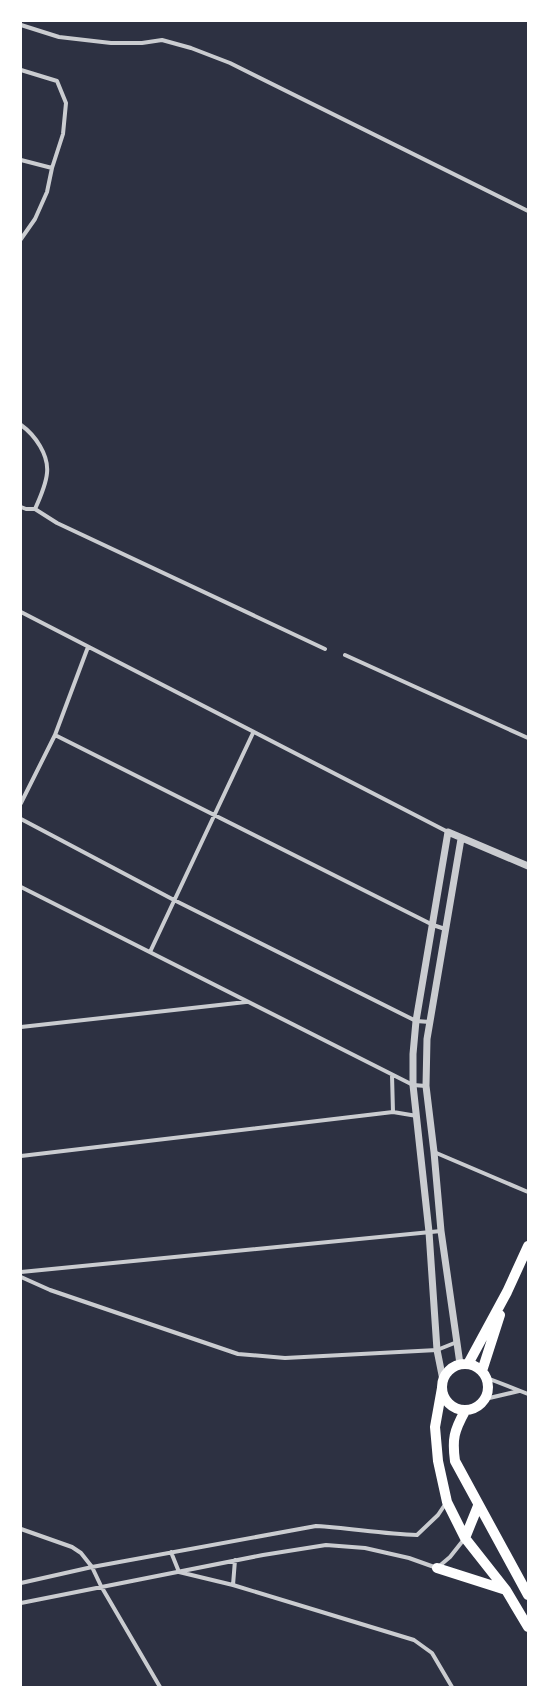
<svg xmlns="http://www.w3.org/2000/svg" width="549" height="1708" font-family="Literata,serif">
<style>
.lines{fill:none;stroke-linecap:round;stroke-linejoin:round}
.minor{stroke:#caccd0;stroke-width:4}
.tertiary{stroke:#caccd0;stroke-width:7}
.primary{stroke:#fff;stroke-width:10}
</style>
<rect width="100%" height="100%" fill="#2d3142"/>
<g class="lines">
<!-- minor -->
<path class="minor" d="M21,25L59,37L111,43H142L162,40L191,48L230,63L528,211
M21,70L57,81L66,103L63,134L52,168L47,192L35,219L21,239
M21,160L52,168
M21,425C35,435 49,455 47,473C46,485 40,498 35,509H26L21,507
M35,509L57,523L325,649
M21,612L448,832
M345,655L528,738
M55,735L433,925L445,929
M21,803L55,735L88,647
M21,819L174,900L416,1021L430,1022
M21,887L413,1085L426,1086
M150,952L253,733
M21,1027L246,1002
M392,1075L393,1112
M434,1152L528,1192
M21,1156L393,1112L417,1116
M21,1272L441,1231
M21,1277L50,1290L238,1354L285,1358L437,1350L457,1342
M487,1378L528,1394
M485,1399L519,1391
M21,1529L72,1547L81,1553L92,1567L101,1586L160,1687
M171,1552L179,1572L233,1585L414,1640L432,1653L452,1687
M21,1583L92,1567L316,1526C350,1528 383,1534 417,1535L438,1515L446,1503
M233,1585L235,1560
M21,1603L263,1555L326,1545L365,1548L409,1558L437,1568L450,1557L465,1538"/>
<!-- tertiary -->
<path class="tertiary" d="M460,1364L441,1231L434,1152L426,1086L427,1039L461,839
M443,1380L437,1350L429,1232L413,1085V1054L416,1021L448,832L528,866"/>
<!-- primary -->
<path class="primary" d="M442 1387a23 23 0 1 1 46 0a23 23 0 1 1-46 0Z
M468,1364L507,1292L528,1246
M482,1371L500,1315
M442,1388L435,1427L438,1461L447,1502L465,1538L506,1590L528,1627
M465,1411C454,1431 452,1439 455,1461L528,1595
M465,1538L478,1506
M437,1568L506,1590"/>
</g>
<!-- border -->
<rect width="549" height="1708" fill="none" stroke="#ffffff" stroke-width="44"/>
</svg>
